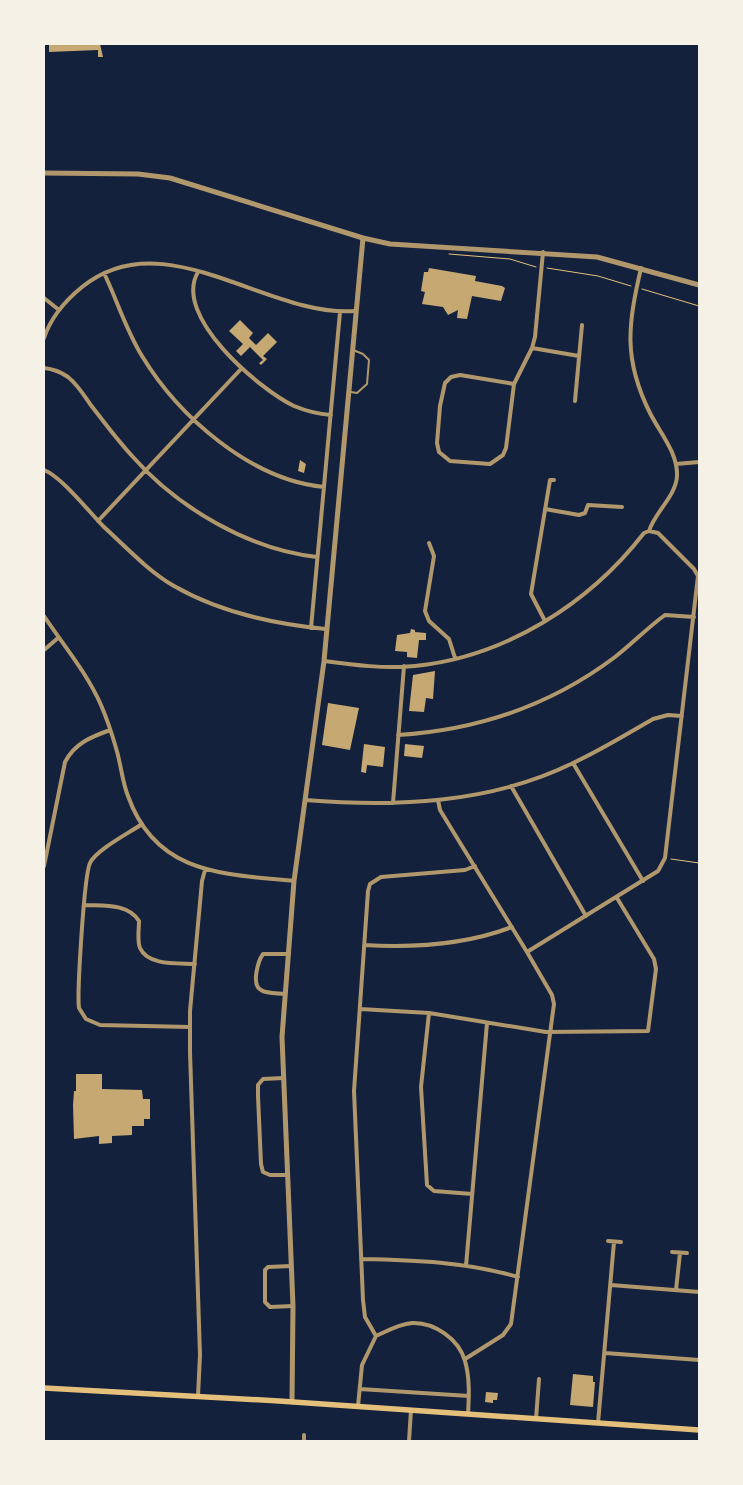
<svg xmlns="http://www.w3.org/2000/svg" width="743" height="1485" font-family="Poppins,sans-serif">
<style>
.building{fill:#c6a872}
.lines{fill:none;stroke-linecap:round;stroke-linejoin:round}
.path{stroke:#e5c07b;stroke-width:1}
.service{stroke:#b1986c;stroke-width:2}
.minor{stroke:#b1986c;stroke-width:4}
.tertiary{stroke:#b1986c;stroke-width:5}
.secondary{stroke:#e5c07b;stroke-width:5.5}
</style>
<rect width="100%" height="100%" fill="#14213d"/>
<!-- building -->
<path class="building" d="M49,44H100L103,57H98V50L49,52Z
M429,268L476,276L475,281L502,286L505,288L501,301L472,296L467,319L457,318L458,310L448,315L443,307L422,304L425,292L421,291L424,272H428Z
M240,320L253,333L249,338L256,345L268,333L277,342L263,356L267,359L261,365L259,363L263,360L250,347L241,356L236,351L243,344L229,331Z
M300,460L306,464L304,473L298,471Z
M411,629L415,630V632L426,633V640H419L417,658L407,657V652L395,651L397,635L410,633Z
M435,671L433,699L426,698L424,712L409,711L413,675Z
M328,703L359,708L350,750L322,745Z
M364,744L385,747L383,767L367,765L366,773L361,772Z
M405,744L424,746L422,758L404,756Z
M76,1074H102V1089L142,1090L143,1099H150V1119H144V1126H132V1135L112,1136V1143L99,1144V1136L74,1139L73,1105L74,1091H76Z
M573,1374L593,1376V1382H595L593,1407L570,1405Z
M486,1392L498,1393L497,1400H493V1403L485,1402Z"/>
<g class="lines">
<!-- path -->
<path class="path" d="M449,254L510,259L536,267
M547,268L598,276L631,286
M642,289L699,306
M671,859L699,863"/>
<!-- service -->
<path class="service" d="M351,392L357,393L367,384L369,360L363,354L353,350"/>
<!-- minor -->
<path class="minor" d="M198,272C172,316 259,389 294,406C306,411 318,414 331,415
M104,273C117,300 126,330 142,356C179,417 251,480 324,487
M44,298L59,310
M44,338C51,317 66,300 82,287C165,220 267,318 355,311
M532,348L579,356
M44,368C53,369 61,372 68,377C77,384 84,395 90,404C104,422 117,440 133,457C178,508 250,550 317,557
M460,375L514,384L506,448L503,455L490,464L450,461L439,452L437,443L440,406L445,383L451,377Z
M514,384L532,348L535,337L543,252
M575,401L582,325
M676,464L699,462
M44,470C62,477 89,512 104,527C126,547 148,571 174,586C221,613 273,624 326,629
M545,509L579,515L585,513L588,505L622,507
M98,521L241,369
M429,543L434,556L425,611L429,621L449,639L455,658
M44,616C64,646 87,673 101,705C107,719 112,734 116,748C121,764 122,781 128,796C156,875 224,874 294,881
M545,621L531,594L550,480H554
M311,628L340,312
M44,650L58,638
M324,661C354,665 385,669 415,666C505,657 589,604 644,533L649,531C655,512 676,496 677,476C678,453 660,433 650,413C623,359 628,325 641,268
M398,735C478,730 550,706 615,657C632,644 647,628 665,615L694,617
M573,763L643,881
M511,786L586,916
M305,800C395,807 490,804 573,763C601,750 627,734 653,719L668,715L682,716
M438,800L440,810L454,833L527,952L552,995L554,1004L511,1324L503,1335L465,1359
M393,803L404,666
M142,824C129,833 96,850 90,863C84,876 77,993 79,1008L86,1019L100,1025L190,1027
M44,866L65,762C75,743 91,737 110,730
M85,905C103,906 128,903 139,921C139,929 137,941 140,948C148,966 178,963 195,964
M364,945C414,948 465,945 512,927
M527,952L658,871L665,858L698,576L694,569L658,533L649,531
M285,994C278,993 267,994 261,990C251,985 258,961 263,954H289
M360,1009L429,1013L546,1032L648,1031L656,969L654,959L617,898
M429,1013L421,1087L427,1185L434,1191L472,1194
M283,1078L263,1079L258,1085V1096L261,1164L263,1172L270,1175H288
M608,1241L621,1242
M672,1252L687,1253
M361,1259C415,1260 466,1262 518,1277
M291,1266L268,1267L265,1270V1302L270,1307L293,1306
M466,1266L487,1023
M611,1285L699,1292
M676,1290L680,1253
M376,1336L365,1317L363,1300L354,1091L368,891L370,884L381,877L465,870L475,866
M605,1353L699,1360
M360,1389L469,1396
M198,1396L200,1355L190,1052V1011L202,881L205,870
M358,1406L362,1365L376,1336C387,1331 399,1324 412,1323C434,1322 459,1339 465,1361C470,1378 469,1397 468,1414
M536,1419L539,1379
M598,1423L614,1242
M304,1441V1435
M409,1441L411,1410"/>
<!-- tertiary -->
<path class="tertiary" d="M44,173L138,174L170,178L363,238L390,244L597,257L699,285
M292,1402L293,1306L282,1037L294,881L324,661L363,238"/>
<!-- secondary -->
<path class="secondary" d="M44,1388L279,1401L699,1430"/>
</g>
<!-- border -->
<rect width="743" height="1485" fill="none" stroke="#f6f1e7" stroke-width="90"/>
</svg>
